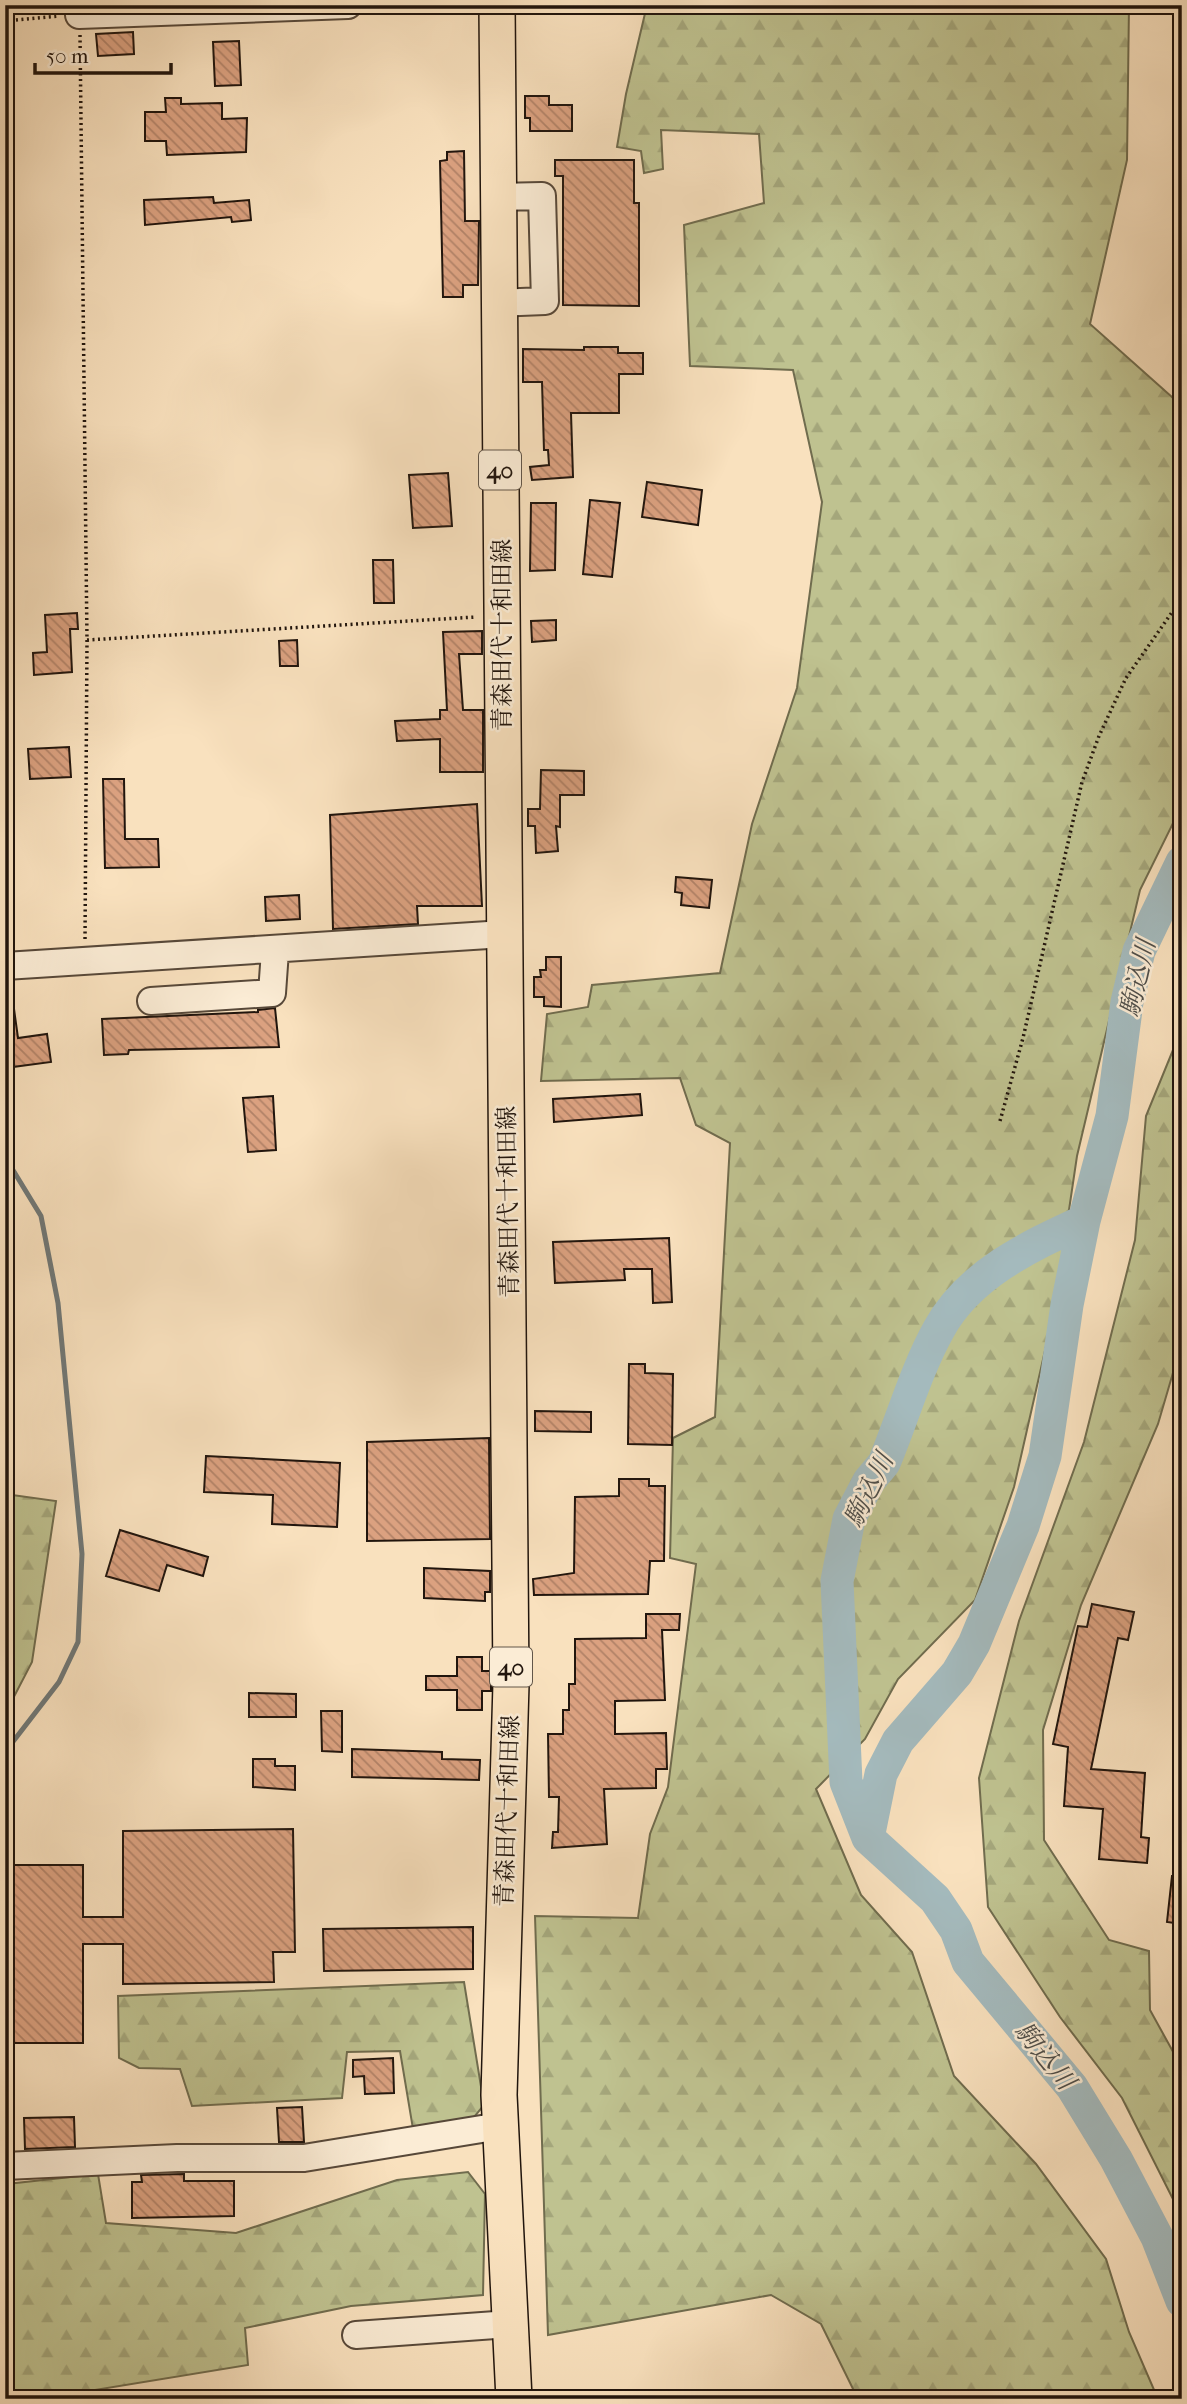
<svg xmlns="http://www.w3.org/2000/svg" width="1187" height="2404" font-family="'IM FELL French Canon','Noto Serif JP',serif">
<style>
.forest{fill:url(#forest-firs);stroke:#706c4e;stroke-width:2}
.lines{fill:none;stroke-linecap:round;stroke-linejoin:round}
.stream{stroke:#707877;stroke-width:5}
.river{stroke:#a4babd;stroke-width:33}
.building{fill:url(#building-back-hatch);stroke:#21150d;stroke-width:2}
.minor-casing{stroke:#574839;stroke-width:30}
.major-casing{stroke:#21150d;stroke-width:38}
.path{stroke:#21150d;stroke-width:3.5;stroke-dasharray:2 3.5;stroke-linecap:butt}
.minor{stroke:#fbecd5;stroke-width:26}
.major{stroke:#f9e1be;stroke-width:35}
.labels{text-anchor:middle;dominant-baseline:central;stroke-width:5;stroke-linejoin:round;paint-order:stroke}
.shield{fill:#fbecd5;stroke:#625649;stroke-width:2}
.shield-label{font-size:23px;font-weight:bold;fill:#21150d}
.street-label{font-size:24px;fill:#21150d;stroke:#fbecd5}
.water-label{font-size:26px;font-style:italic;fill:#4f4f4b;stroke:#fbecd5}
</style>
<defs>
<pattern id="forest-firs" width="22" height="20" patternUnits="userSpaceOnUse" patternTransform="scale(1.75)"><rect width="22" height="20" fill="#bfc290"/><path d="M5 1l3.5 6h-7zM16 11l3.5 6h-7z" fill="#a4a67b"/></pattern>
<pattern id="building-back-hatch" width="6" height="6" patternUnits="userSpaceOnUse" patternTransform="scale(1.75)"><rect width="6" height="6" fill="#dba180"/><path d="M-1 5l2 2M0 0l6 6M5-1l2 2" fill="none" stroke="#b18267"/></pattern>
</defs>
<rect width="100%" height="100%" fill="#f9e1be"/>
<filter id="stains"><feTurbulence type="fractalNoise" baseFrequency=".00286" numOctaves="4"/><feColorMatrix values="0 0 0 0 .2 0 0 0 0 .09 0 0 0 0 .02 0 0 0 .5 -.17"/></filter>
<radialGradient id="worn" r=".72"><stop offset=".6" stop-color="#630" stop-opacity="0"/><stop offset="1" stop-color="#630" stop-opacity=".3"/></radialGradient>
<!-- forest -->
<path class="forest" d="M647,5H1129L1127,160L1090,324L1182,406V805L1140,890L1077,1156L1054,1311L1014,1487L975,1600L898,1679L865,1739L816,1789L861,1895L912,1952L954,2076L1036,2164L1106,2259L1129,2332L1158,2399H858L821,2324L771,2295L548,2335L535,1916L638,1918L650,1834L668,1787L696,1564L670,1558L673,1438L715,1417L730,1143L696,1125L680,1078L541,1081L547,1014L588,1007L592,985L720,973L752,824L797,688L822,502L793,370L690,366L684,225L764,203L759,134L661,130L663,169L644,173L641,151L617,147L626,94Z
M1182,1028V1342L1158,1424L1081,1605L1043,1730L1044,1840L1109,1940L1149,1951L1150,2010L1182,2068V2217L1122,2098L1060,2017L988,1907L979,1778L1019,1621L1084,1442L1135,1240L1146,1116Z
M5,1494L56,1501L32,1662L5,1714Z
M464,1982L484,2105L470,2122L413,2129L400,2051L347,2052L342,2098L192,2106L180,2069L139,2068L119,2058L118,1996Z
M468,2172L485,2194L483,2295L351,2306L245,2328L248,2365L40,2399H5L7,2184L98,2174L106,2223L236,2233L397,2180Z"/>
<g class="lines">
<!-- stream -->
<path class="stream" d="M5,1157L41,1216L58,1303L82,1554L78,1642L59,1682L5,1752"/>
<!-- river -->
<path class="river" d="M1084,1221C1030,1246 969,1274 939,1329C916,1370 902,1420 884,1463L869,1481L849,1519L837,1581L846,1782L868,1838L935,1899L956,1930L968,1962L1072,2087L1116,2159L1157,2237L1182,2301
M868,1838L881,1774L898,1741L957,1673L974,1644L1023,1526L1045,1456L1067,1305L1084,1221L1112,1116L1127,1002L1139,951L1182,862"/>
</g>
<!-- building -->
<path class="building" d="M133,32L134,54L98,56L96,34Z
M239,41L241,85L215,86L213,42Z
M525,96H549V105H572V131H530V118H525Z
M165,98H181V104L222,103V119L247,118L246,152L167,155L166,141H145V112H166Z
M464,151L465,221H479L478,285H463V297H443L440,161L447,160V152Z
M555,160H634V203H639V306L563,305V176H555Z
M213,197L214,203L249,200L251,220L232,222L231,217L145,225L144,200Z
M584,347H618V353H643V374H619V413H571L573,477L532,480L530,467L549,465L548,450H544L542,382H523V349L584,350Z
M448,473L452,526L413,528L409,475Z
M647,482L702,490L698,525L642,517Z
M590,500L620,503L612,577L583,574Z
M531,503H556L555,570L530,571Z
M373,560H393L394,603H374Z
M77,613L78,629H70L72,672L34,675L33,653L47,652L45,615Z
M556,620V640L532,642L531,621Z
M482,631V654H459L463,710H483V772H440V739L397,741L395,721L440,719V710H447L443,632Z
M297,640L298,666H280L279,641Z
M69,747L71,777L30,779L28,749Z
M541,770L584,771V795H560V827L556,826L558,851L536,853L535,826H528V809H540Z
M103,779H124L125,839H158L159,867L105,868Z
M477,804L482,906H417L418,924L333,929L330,815Z
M676,877L712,880L709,908L681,905L682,893L675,892Z
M299,895L300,919L266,921L265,897Z
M546,957H561V1007L544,1006V997H534V977H541L540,970H546Z
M275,1008L279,1047L129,1050L128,1054L104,1055L102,1019L258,1012V1010Z
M14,1009L18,1038L47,1034L51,1062L5,1068V1010Z
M640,1094L642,1115L554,1122L553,1099Z
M273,1096L276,1150L248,1152L243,1098Z
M669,1238L672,1302L653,1303L652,1269H624L625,1280L555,1283L553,1242Z
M629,1364H645V1373L673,1374L672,1445L628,1444Z
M535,1411L591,1412V1432L535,1431Z
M489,1438L490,1539L367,1541V1442Z
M206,1456L340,1463L337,1527L272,1524L273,1495L204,1492Z
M619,1479H649V1486H665L664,1561H650L648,1594L534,1595L533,1579L574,1573L575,1497L619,1496Z
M120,1530L208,1557L203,1576L167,1565L159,1591L106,1576Z
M424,1568L490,1571V1592H485V1601L424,1598Z
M1092,1604L1134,1612L1128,1640L1118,1638L1091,1769L1145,1773L1141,1837L1149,1838L1147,1863L1099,1859L1103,1809L1064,1806L1068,1747L1053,1744L1078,1626L1087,1627Z
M646,1614H680L679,1630H662L665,1700L615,1701V1734L666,1733L667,1769H656V1788L604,1789L607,1844L552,1848L553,1832H558L559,1797H549L548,1734H563V1710H569V1684H575V1639L646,1638Z
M457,1657H482V1671H491V1691H482V1710H457V1690H426V1676H457Z
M249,1693L296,1694V1717H249Z
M321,1711H342V1752L322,1751Z
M352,1749L442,1752V1759L480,1760L479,1780L352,1777Z
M253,1759H275V1766H295V1790L253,1787Z
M293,1829L295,1952H273L274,1982L123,1984V1944H83V2043H14V1865H83V1917H123V1831Z
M1172,1876H1182V1924L1167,1922Z
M473,1927V1969L324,1971L323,1929Z
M393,2058L394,2093L365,2094L364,2076L353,2077V2060Z
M302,2107L304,2142H279L277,2108Z
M74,2117L75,2147L25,2149L24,2118Z
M184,2174V2181H234V2216L132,2218V2182H142L141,2175Z"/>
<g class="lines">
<!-- minor casing -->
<g class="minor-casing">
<path id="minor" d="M79,15L348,5
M498,197L542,196L545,301L499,303
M5,966L504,934
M151,1001L272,993L275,951
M5,2166L177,2158H304L500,2126
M356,2335L510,2324"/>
</g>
<!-- major casing -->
<g class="major-casing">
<path id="major" d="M497,5L511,1684L499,2095L514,2399"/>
</g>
<!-- path -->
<path class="path" d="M5,21L59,16
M80,35L87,640L85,941
M87,640L476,617
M1000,1121L1023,1038L1082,782L1099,736L1126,678L1182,598"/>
<!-- minor -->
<use href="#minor" class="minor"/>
<!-- major -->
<use href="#major" class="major"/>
</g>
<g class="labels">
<!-- shield labels -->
<g class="shield">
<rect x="479" y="450.5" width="42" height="39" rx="5"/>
<rect x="490" y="1647.5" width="42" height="39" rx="5"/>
</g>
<g class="shield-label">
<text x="500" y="470">40</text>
<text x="511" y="1667">40</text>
</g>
<!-- street labels -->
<g class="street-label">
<text transform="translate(502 635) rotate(-90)">青森田代十和田線</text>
<text transform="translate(508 1202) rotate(-91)">青森田代十和田線</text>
<text transform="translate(507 1811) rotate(-88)">青森田代十和田線</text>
</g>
<!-- water labels -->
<g class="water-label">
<text transform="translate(1138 978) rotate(-77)">駒込川</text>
<text transform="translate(869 1490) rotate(-64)">駒込川</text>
<text transform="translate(1045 2056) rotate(51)">駒込川</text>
</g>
</g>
<!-- margin -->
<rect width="1187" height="2404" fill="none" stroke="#f9e1be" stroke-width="28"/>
<rect x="7" y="7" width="1173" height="2390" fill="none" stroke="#21150d" stroke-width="3.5"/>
<rect x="14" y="14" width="1159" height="2376" fill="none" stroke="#21150d" stroke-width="2"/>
<!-- scale -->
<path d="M35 63v10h136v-10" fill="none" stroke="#21150d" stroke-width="3.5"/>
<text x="46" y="63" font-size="21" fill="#21150d" stroke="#fbecd5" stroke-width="5" paint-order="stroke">50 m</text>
<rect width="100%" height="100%" filter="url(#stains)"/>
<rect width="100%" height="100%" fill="url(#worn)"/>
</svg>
